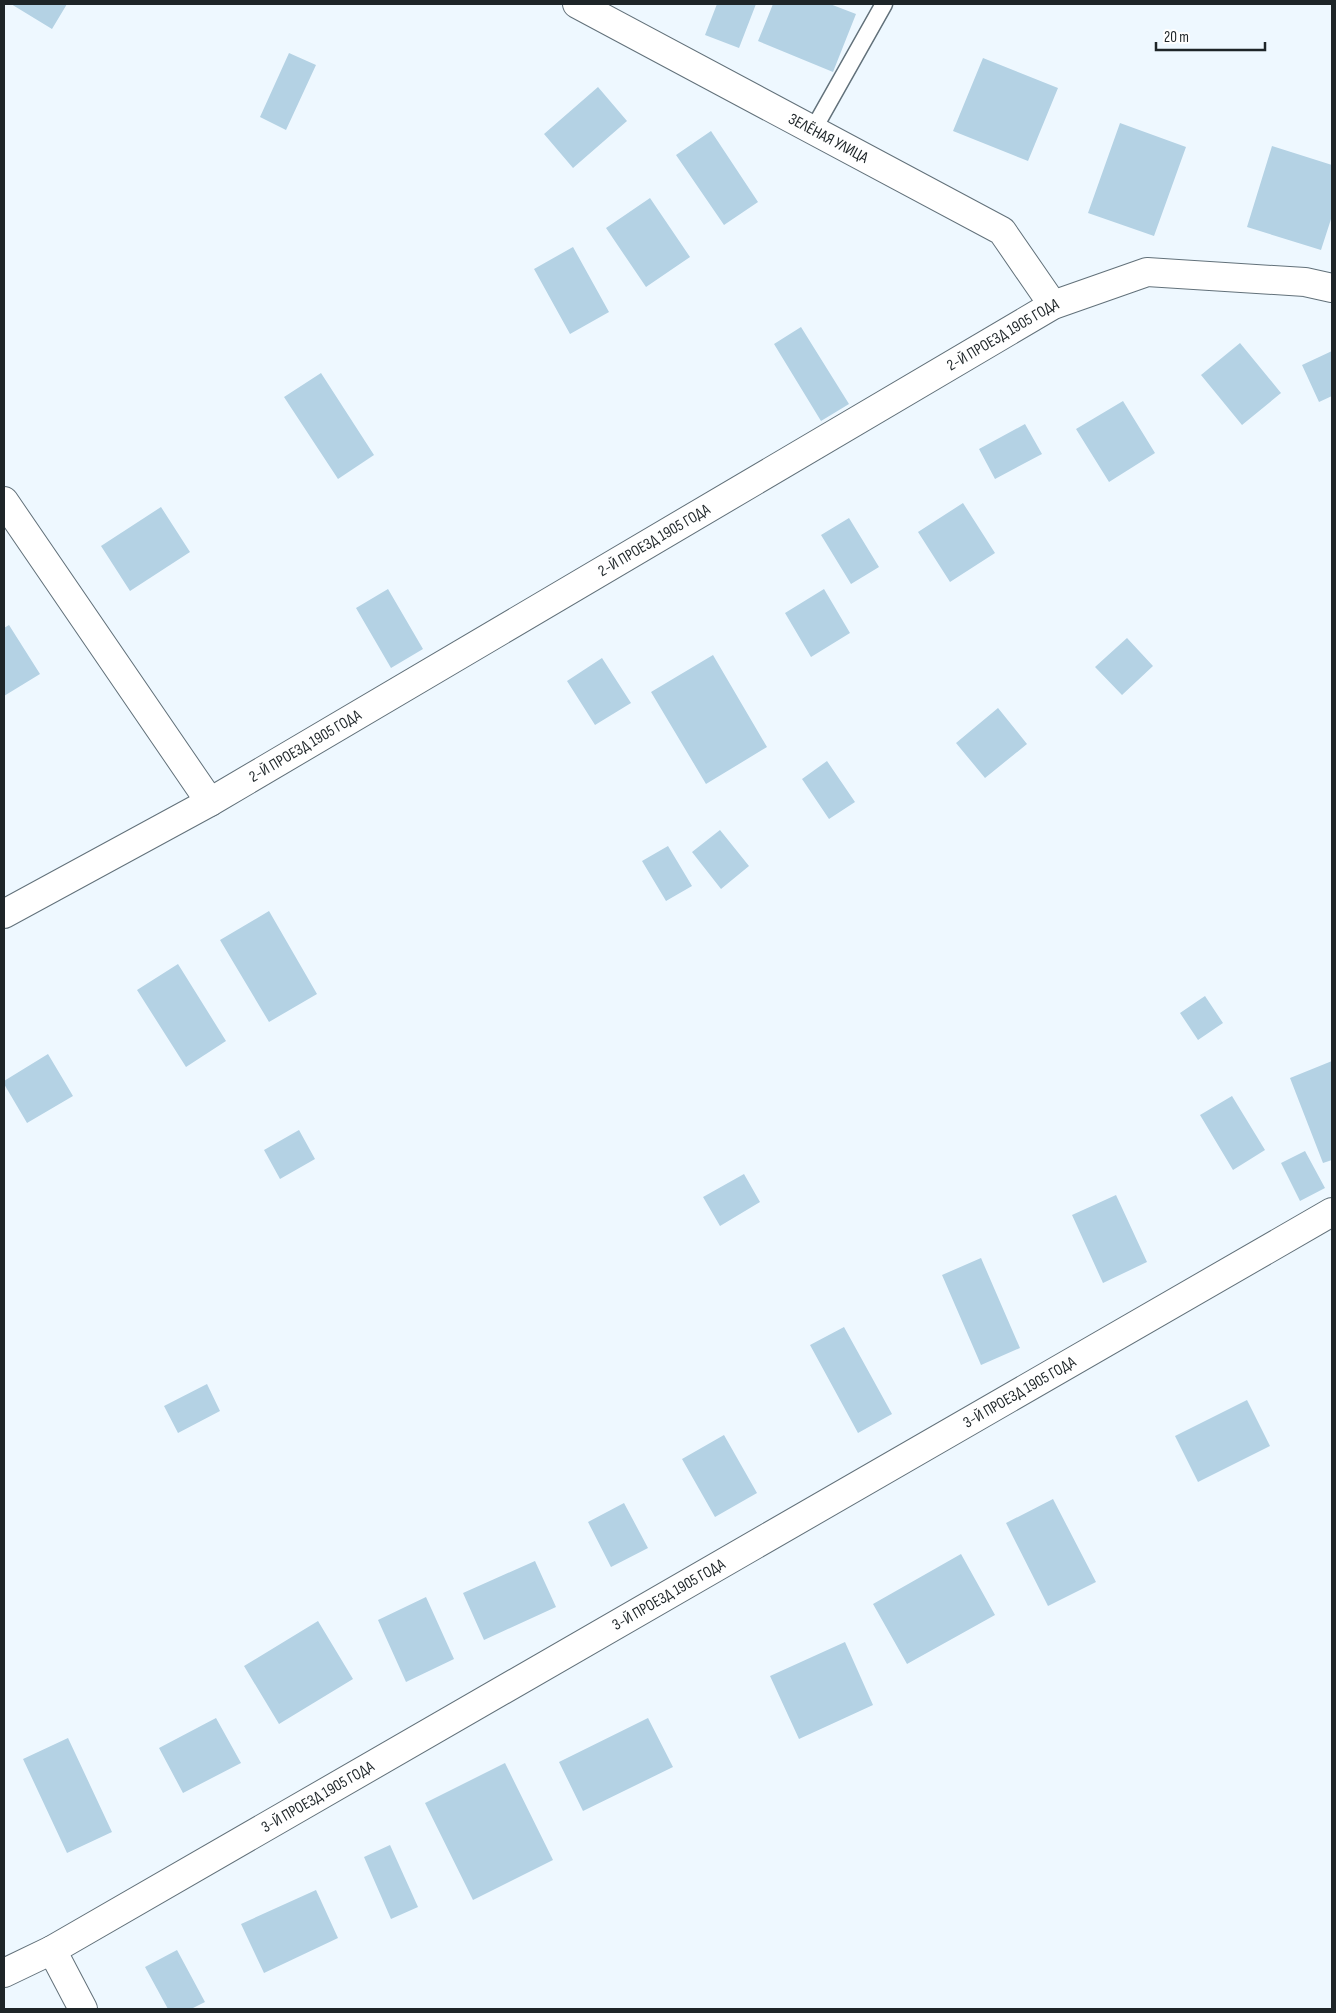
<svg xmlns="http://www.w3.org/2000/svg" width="1336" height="2013" font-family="'Sofia Sans Condensed',sans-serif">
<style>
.building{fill:#b4d2e4}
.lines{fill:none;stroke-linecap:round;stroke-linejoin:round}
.service-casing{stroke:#62717a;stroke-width:19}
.minor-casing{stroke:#62717a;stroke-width:30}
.service{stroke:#fff;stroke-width:16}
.minor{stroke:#fff;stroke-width:28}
.labels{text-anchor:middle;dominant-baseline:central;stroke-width:4;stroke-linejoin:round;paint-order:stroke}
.street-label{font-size:16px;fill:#1e2528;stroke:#fff}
</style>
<rect width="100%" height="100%" fill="#eef8ff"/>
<!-- building -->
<path class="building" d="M11,4H67L52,29Z
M717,4H756L739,48L705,35Z
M773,4H830L856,14L833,72L758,41Z
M289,53L316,65L286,130L260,117Z
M983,58L1058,88L1028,161L953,131Z
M598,87L627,121L573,168L544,134Z
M1120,123L1186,147L1154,236L1088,213Z
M711,131L758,202L724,225L676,155Z
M1272,146L1332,165V216L1321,250L1247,227Z
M650,198L690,257L646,287L606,228Z
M573,247L609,312L570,334L534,269Z
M801,327L849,404L821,421L774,344Z
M1240,343L1281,393L1242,425L1201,375Z
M1332,351V396L1319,402L1302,365Z
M321,373L374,455L338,479L284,397Z
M1123,401L1155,453L1109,482L1076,429Z
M1025,424L1042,454L995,479L979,449Z
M963,503L995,553L950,582L918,532Z
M161,507L190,552L130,591L101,546Z
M849,518L879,567L851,584L821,535Z
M388,589L423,649L391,668L356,608Z
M824,589L850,633L811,657L785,613Z
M9,625L40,674L4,696V628Z
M1127,638L1153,666L1122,695L1095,667Z
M713,655L767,747L706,784L651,692Z
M602,658L631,703L595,725L567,681Z
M998,708L1027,744L985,778L956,743Z
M827,761L855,802L829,819L802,779Z
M720,830L749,866L721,889L692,852Z
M668,846L692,886L666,901L642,861Z
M269,911L317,994L269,1022L220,940Z
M178,964L226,1041L186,1067L137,990Z
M1205,996L1223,1023L1198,1040L1180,1013Z
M48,1054L73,1096L27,1123L4,1084V1081Z
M1332,1061V1160L1323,1163L1290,1078Z
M1232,1096L1265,1150L1233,1170L1200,1115Z
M299,1130L315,1159L280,1179L264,1150Z
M1305,1151L1325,1188L1300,1201L1281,1163Z
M744,1174L760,1202L720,1226L703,1197Z
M1116,1195L1147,1262L1103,1283L1072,1215Z
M981,1258L1020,1348L981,1365L942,1275Z
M844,1327L892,1414L858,1433L810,1345Z
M207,1384L220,1411L178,1433L164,1406Z
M1247,1400L1270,1446L1198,1482L1175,1436Z
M724,1435L757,1493L715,1517L682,1459Z
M1053,1499L1096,1582L1048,1606L1006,1523Z
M624,1503L648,1548L611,1567L588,1522Z
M961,1554L995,1615L907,1664L873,1604Z
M535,1561L556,1607L484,1640L463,1593Z
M426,1597L454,1659L406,1682L378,1620Z
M318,1621L353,1679L279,1724L244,1666Z
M845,1642L873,1705L799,1739L770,1676Z
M216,1718L241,1763L183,1793L159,1748Z
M648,1718L673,1767L583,1811L559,1762Z
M68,1738L112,1832L67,1853L23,1759Z
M505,1763L553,1860L473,1900L425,1803Z
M390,1845L418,1907L391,1919L364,1857Z
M316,1890L338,1938L264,1973L241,1924Z
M177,1950L205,2002L191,2009H168L145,1967Z"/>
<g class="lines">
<!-- service casing -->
<g class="service-casing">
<path id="service" d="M813,130L884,4"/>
</g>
<!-- minor casing -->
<g class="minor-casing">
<g id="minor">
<path id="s1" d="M577,4L1002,231L1053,305"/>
<path d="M4,501L210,802"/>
<path id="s2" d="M4,914L210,802L1053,305L1147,272L1305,282L1332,288"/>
<path d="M52,1950L83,2009"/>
<path id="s3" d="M4,1973L52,1950L1332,1212"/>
</g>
</g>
<!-- service -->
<use href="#service" class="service"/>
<!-- minor -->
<use href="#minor" class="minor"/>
</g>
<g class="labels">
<!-- street labels -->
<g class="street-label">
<text stroke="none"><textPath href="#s1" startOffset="285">ЗЕЛЁНАЯ УЛИЦА</textPath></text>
<text stroke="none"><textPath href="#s2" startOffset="1155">2-Й ПРОЕЗД 1905 ГОДА</textPath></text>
<text stroke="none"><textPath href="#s2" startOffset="750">2-Й ПРОЕЗД 1905 ГОДА</textPath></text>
<text stroke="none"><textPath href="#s2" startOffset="345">2-Й ПРОЕЗД 1905 ГОДА</textPath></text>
<text stroke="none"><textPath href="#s3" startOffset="1170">3-Й ПРОЕЗД 1905 ГОДА</textPath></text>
<text stroke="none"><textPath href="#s3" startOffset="765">3-Й ПРОЕЗД 1905 ГОДА</textPath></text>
<text stroke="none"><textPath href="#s3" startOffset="360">3-Й ПРОЕЗД 1905 ГОДА</textPath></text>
</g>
</g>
<!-- border -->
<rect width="1336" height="2013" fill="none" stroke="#1e2528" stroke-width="10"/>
<!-- scale -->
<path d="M1156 42v8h109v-8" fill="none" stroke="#1e2528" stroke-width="2.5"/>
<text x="1164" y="42" font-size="15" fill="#1e2528" stroke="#ffffff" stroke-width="4" paint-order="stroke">20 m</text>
</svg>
